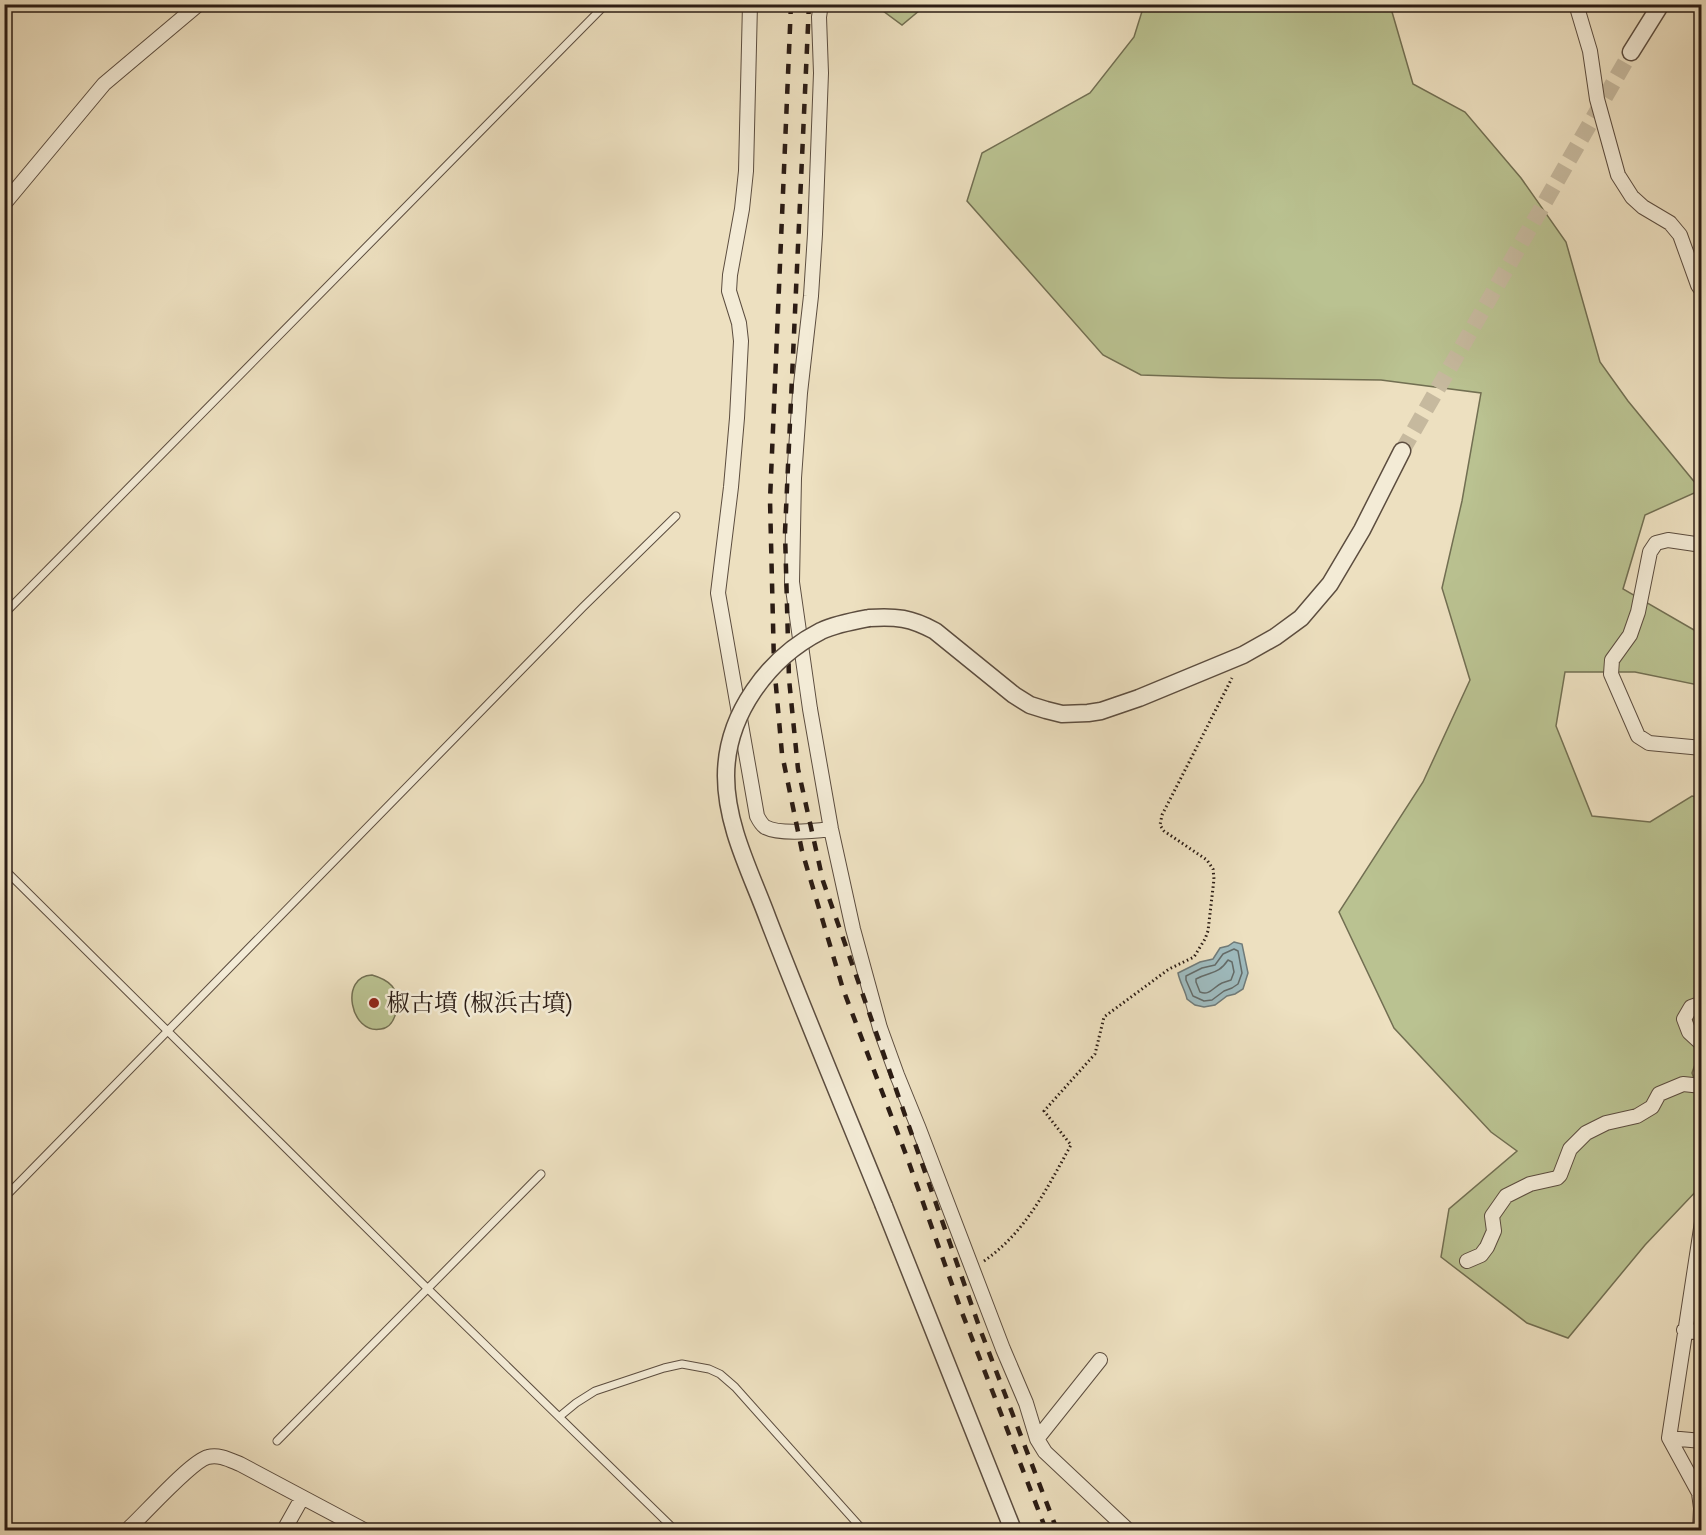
<svg xmlns="http://www.w3.org/2000/svg" width="1706" height="1535" font-family="'IM FELL Great Primer','Noto Serif JP',serif">
<style>
.green{fill:#bac291;stroke:#726f52;stroke-width:1.5}
.water{fill:#9ebabd;stroke:#707b79;stroke-width:1.5}
.lines{fill:none;stroke-linecap:round;stroke-linejoin:round}
.shore{stroke:#646b68;stroke-width:1.5}
.tertiary-tunnel{stroke:#c6b99e;stroke-width:16;stroke-dasharray:16 8;stroke-linecap:butt}
.service-casing{stroke:#5c4d3f;stroke-width:9}
.minor-casing{stroke:#5c4d3f;stroke-width:16}
.tertiary-casing{stroke:#5c4d3f;stroke-width:19}
.path{stroke:#2b1c14;stroke-width:3;stroke-dasharray:1.5 3;stroke-linecap:butt}
.service{stroke:#f3ebd6;stroke-width:7}
.minor{stroke:#f3ebd6;stroke-width:14}
.tertiary{stroke:#f3ebd6;stroke-width:16}
.rail{stroke:#2b1c14;stroke-width:4.5;stroke-dasharray:10 10;stroke-linecap:butt}
.tertiary-bridge-casing{stroke:#5c4d3f;stroke-width:19;stroke-linecap:butt}
.tertiary-bridge{stroke:#f3ebd6;stroke-width:16}
.poi-dot{fill:#8f2418;stroke:#f3ebd6;stroke-width:2}
.labels{text-anchor:middle;dominant-baseline:central;stroke-width:5;stroke-linejoin:round;paint-order:stroke}
.poi-label{font-size:24px;fill:#2b1c14;stroke:#f3ebd6;text-anchor:start}
</style>
<rect width="100%" height="100%" fill="#ede0c0"/>
<filter id="stains"><feTurbulence type="fractalNoise" baseFrequency=".00333" numOctaves="4"/><feColorMatrix values="0 0 0 0 .2 0 0 0 0 .09 0 0 0 0 .02 0 0 0 .5 -.17"/></filter>
<radialGradient id="worn" r=".72"><stop offset=".6" stop-color="#630" stop-opacity="0"/><stop offset="1" stop-color="#630" stop-opacity=".3"/></radialGradient>
<!-- green -->
<path class="green" d="M875,5H926L902,25Z
M1144,5H1390L1413,84L1465,112L1521,178L1566,242L1600,362L1628,401L1701,490L1645,515L1623,589L1701,634V675L1698,685L1635,672H1565L1556,726L1592,816L1650,822L1692,796L1701,798L1702,1045L1692,1073L1701,1097V1186L1645,1245L1568,1338L1527,1323L1441,1257L1449,1209L1517,1151L1491,1132L1394,1028L1339,912L1423,782L1470,680L1442,588L1462,501L1481,393L1381,380L1230,378L1141,375L1103,355L967,201L982,153L1090,93L1134,37Z
M372,975C379,977 387,980 392,986C401,997 398,1027 381,1029C350,1035 339,976 372,975Z"/>
<!-- water -->
<path class="water" d="M1234,942L1242,944L1248,973L1243,989L1235,994L1227,996L1215,1005L1204,1007L1195,1005L1187,999C1185,990 1180,983 1178,973L1200,962L1213,959L1220,948L1228,946Z"/>
<g class="lines">
<!-- shore -->
<path class="shore" d="M1234,949L1238,951L1242,973L1238,984L1232,988L1224,991L1212,1000L1204,1001L1193,996L1186,980V976L1202,968L1215,965L1223,954Z
M1228,960L1232,962L1234,972L1231,980C1228,981 1225,982 1222,983C1213,987 1210,996 1200,992L1196,982V979C1211,971 1218,975 1228,960Z"/>
<!-- tertiary-tunnel -->
<path class="tertiary-tunnel" d="M1402,451L1631,52"/>
<!-- service casing -->
<g class="service-casing">
<path id="service" d="M4,614L606,4
M4,869L428,1289L675,1530
M4,1198L583,607L676,516
M559,1417L576,1403L595,1391L664,1368L682,1364L709,1369L720,1374L735,1387L863,1530
M277,1441L541,1174"/>
</g>
<!-- minor casing -->
<g class="minor-casing">
<path id="minor" d="M750,4L746,171L742,209L730,275L729,291L739,323L741,341L737,418L731,487L718,593L757,816C759,820 761,824 765,827C780,835 815,831 831,829
M821,4L819,17L821,73L815,234L811,296L800,393L794,478L792,582L810,709L831,829L853,929L880,1028L897,1075L919,1129L1003,1349L1026,1403L1037,1439L1045,1452L1128,1530
M1576,4L1590,51L1597,99L1618,175L1632,197L1643,207L1670,223L1680,235L1698,285L1702,291
M4,204L104,84L199,4
M1702,545L1668,540L1656,543L1650,552L1638,612L1630,635L1612,660L1611,674L1638,736L1649,743L1702,748
M1702,1003L1691,1007L1684,1019L1689,1032L1702,1044
M1467,1261L1481,1255L1487,1247L1494,1231L1492,1216L1506,1196L1530,1184L1557,1178L1560,1175L1570,1149L1586,1133L1606,1123L1637,1116L1652,1107L1659,1094L1683,1084L1702,1086
M1684,1330L1702,1333
M1669,1438L1702,1441
M1037,1439L1100,1360
M127,1530C143,1516 191,1461 208,1457C219,1454 230,1460 240,1464L364,1530
M284,1530L302,1498
M1700,1530L1701,1508L1699,1493L1669,1438L1702,1222"/>
</g>
<!-- tertiary casing -->
<g class="tertiary-casing">
<path id="tertiary" d="M1631,52L1661,4
M869,618C896,616 911,618 935,631L1014,695L1030,705L1046,710L1062,714L1088,713L1101,711L1139,698L1243,655L1275,637L1301,618L1330,584L1362,530L1402,451
M884,1206L1013,1530"/>
</g>
<!-- path -->
<path class="path" d="M984,1261C1026,1232 1047,1188 1071,1145L1044,1111L1095,1054L1104,1017L1169,969L1194,957L1205,939L1208,931L1214,879L1213,869L1207,860L1164,831L1160,825L1162,815L1232,678"/>
<!-- service -->
<use href="#service" class="service"/>
<!-- minor -->
<use href="#minor" class="minor"/>
<!-- tertiary -->
<use href="#tertiary" class="tertiary"/>
<!-- rail -->
<path class="rail" d="M791,4L770,500L774,664L782,754L802,851L843,989L908,1160L961,1310L1046,1530
M809,4L785,532L789,679L798,769L823,881L980,1329L1057,1530"/>
<!-- tertiary-bridge casing -->
<g class="tertiary-bridge-casing">
<path id="tertiary-bridge" d="M869,618C853,621 836,624 821,631C768,658 726,715 726,776C726,826 751,873 768,919C805,1015 845,1110 884,1206"/>
</g>
<!-- tertiary-bridge -->
<use href="#tertiary-bridge" class="tertiary-bridge"/>
</g>
<!-- markers -->
<circle class="poi-dot" cx="374" cy="1003" r="6"/>
<g class="labels">
<!-- poi labels -->
<g class="poi-label">
<text x="386" y="1003">椒古墳 (椒浜古墳)</text>
</g>
</g>
<!-- margin -->
<rect width="1706" height="1535" fill="none" stroke="#ede0c0" stroke-width="24"/>
<rect x="6" y="6" width="1694" height="1523" fill="none" stroke="#2b1c14" stroke-width="3"/>
<rect x="12" y="12" width="1682" height="1511" fill="none" stroke="#2b1c14" stroke-width="1.5"/>
<rect width="100%" height="100%" filter="url(#stains)"/>
<rect width="100%" height="100%" fill="url(#worn)"/>
</svg>
